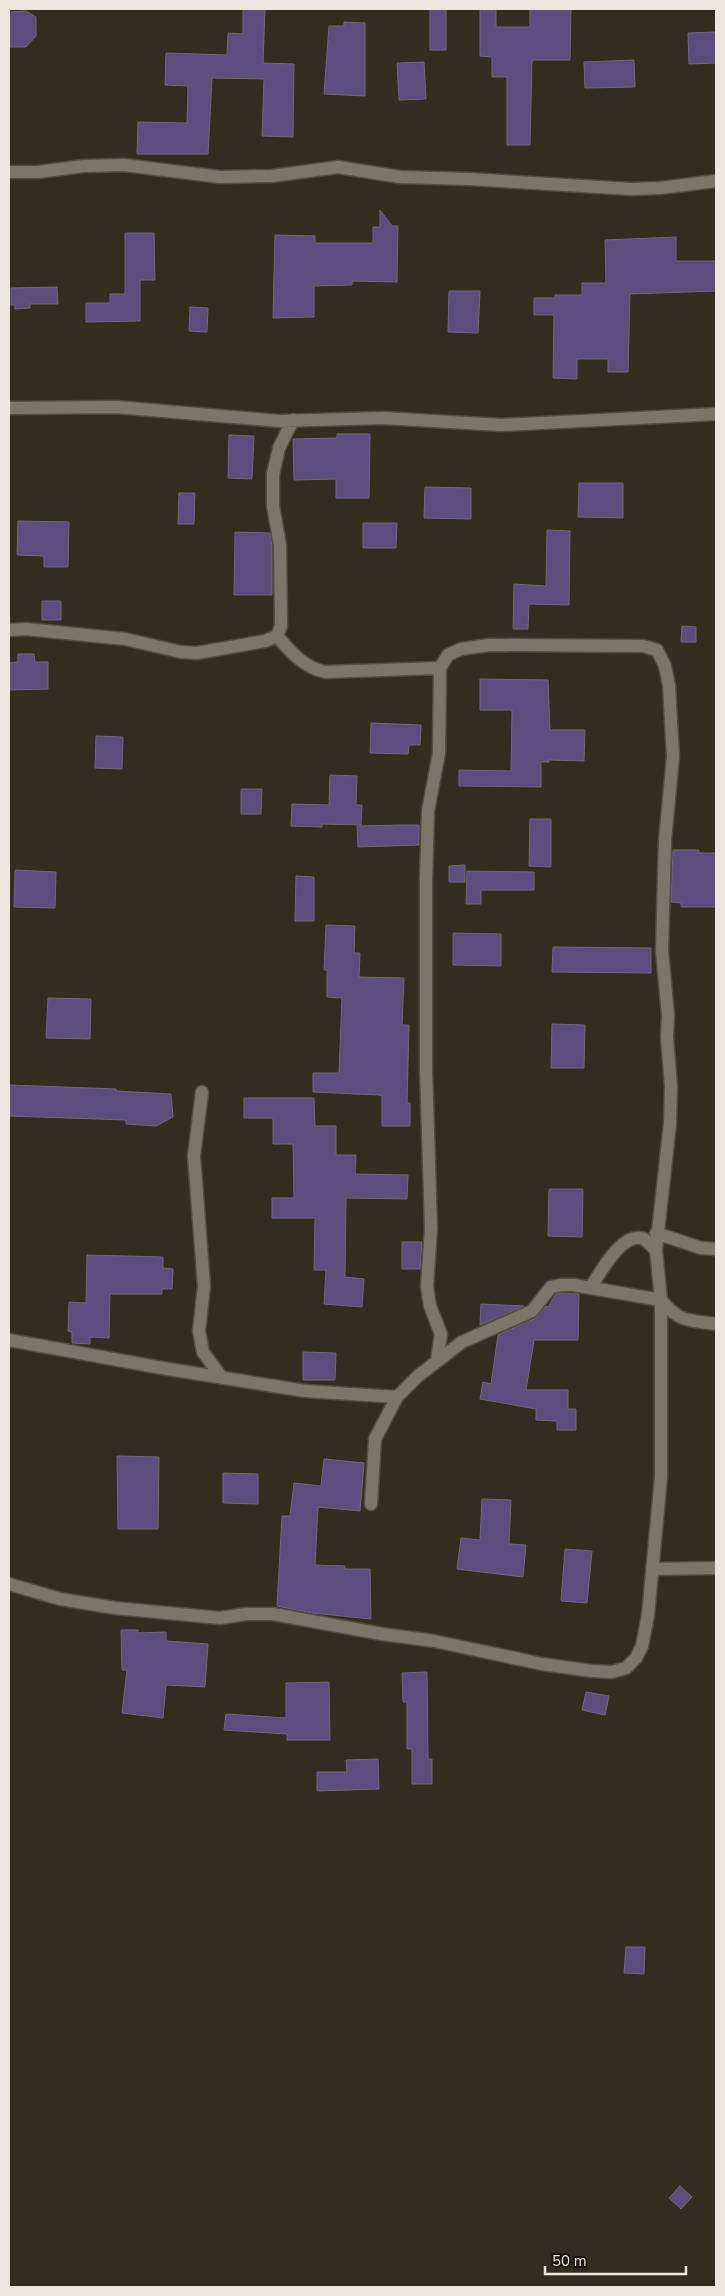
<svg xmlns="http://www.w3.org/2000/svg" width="725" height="2296" font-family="'Nunito Sans',sans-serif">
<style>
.building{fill:#594e7d;stroke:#6d6a79}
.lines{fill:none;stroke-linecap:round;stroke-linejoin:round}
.minor-casing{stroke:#504d41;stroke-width:15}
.minor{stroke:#7b7768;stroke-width:12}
</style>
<rect width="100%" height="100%" fill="#312e20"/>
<!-- building -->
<path class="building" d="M243,9H265L263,63L294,64L293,137L262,136L264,79L212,78L208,154H137L138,122L187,123L188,86L165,85L166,53L227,55L228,33L243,34Z
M430,9H446V50H430Z
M480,9H496V27H530V9H571L570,60H532L530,145H507V77H492V57L480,56Z
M26,11L36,17V36L26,47H9V12Z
M344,22L365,23V96L324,94L329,26H344Z
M716,32V63L689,64L688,33Z
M634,60L635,87L585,88L584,62Z
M424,62L426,99L399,100L397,63Z
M380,210L392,226H398L397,282L352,281V285L314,286V317L273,318L275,235L315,236V243H373V227H380Z
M125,233H154L155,280H140V321L86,322V303H110V294H125Z
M676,237V261H716V291L630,294L628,372H608V359H577V379L553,378L554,315H534V298H555V295H582V283H606L605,240Z
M57,287L58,304H30V308L15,309V305H11V288Z
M449,291H480L478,333L448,332Z
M190,307L208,308L207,332L189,331Z
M337,434H370L369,498H336V479L294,480L293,439L337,438Z
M229,435L254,436L252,479L228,478Z
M579,483H623V518L578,517Z
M425,487L471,488V519L424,518Z
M179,493H195L194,524H178Z
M18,521L69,522L68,567H44V556L17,555Z
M363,523H397L396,548H363Z
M547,530L570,531L569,605L529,604L528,629H513L514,584L546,586Z
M235,532L270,533L272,546V595H234Z
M42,601H61V620H42Z
M682,626L696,627V642H681Z
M18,654H34L35,662H48V689L9,690V663L18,662Z
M480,679L548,680L550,730H585L584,761L549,760V762H541V787L459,786V770L511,771L512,710H480Z
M371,723L421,725L420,745H409L408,754L370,753Z
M96,736L123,737L122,769L95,768Z
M330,775L357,776L356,805H362L361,825L322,824V827L291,826L292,804L329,805Z
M241,789H262L261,814H241Z
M530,819H551V867L529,866Z
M400,825H419V845L358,847L357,826Z
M673,850H699V853H716V907H681V903L671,902Z
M465,865V882H449V866Z
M15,870L56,872L55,908L14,907Z
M467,871L534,872V890H481V904H466Z
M296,876L314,877V921H295Z
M326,925L355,926L354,953H360L359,977L404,978L402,1025H409L407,1103H410V1126H382V1096L379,1095L313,1092V1073H339L342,998L327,997V970H324Z
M453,933L501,934V966L453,965Z
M553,947L651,948V973L552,972Z
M48,998L91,999L90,1039L46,1038Z
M552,1024L585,1025L584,1068H551Z
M9,1085L116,1089V1091L171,1094L173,1117L156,1126L126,1124V1120L9,1116Z
M244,1098H314L315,1126H336V1155H356L355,1174L408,1175L407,1199L346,1198L345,1277L364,1279L362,1307L324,1304L326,1270H314L315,1218H272V1198H294L293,1144H273V1118H244Z
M549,1189H583L582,1237L548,1236Z
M402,1242H422L420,1269H402Z
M87,1255L163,1257V1268L173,1269L172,1289H162V1294H110L109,1338L90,1337V1344L72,1343V1332L68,1331L69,1302L86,1303Z
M562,1293L579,1294L578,1340H534L526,1390H568V1409H576V1430H557V1421L536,1420V1409L480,1399L483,1382L491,1384L498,1335L536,1318L546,1306L548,1307L556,1294Z
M481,1304L524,1306L480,1325Z
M303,1352L336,1353L335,1380H303Z
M117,1456L159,1457L158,1529H118Z
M324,1459L364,1463L360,1511L318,1507L315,1565L345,1566V1569H370L371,1619L312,1613L277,1606L282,1516H290L294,1483L321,1486Z
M223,1473L258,1474V1504L223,1503Z
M482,1499L511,1500L509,1544L526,1545L523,1577L457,1569L461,1538L480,1540Z
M565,1549L592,1551L587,1603L561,1601Z
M121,1630H138V1633L166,1632V1641L208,1644L205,1687L166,1685L163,1718L122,1713L127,1670H122Z
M427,1672L428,1759H432V1784H412V1749H407V1702H403L402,1673Z
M329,1682L330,1740H287V1734L224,1730L226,1714L286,1718V1683Z
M586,1692L609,1696L605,1715L582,1710Z
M378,1759L379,1789L317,1791V1772H347L346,1760Z
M626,1947H645L644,1974L624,1973Z
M680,2186L692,2197L681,2209L669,2198Z"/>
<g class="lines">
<!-- minor casing -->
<g class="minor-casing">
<path id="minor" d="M9,172H38L84,166L124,165L220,177L272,176L338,167L400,177L469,179L631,189L660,188L716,181
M9,408L116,407L279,421L383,418L501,425L716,414
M9,630L26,629L125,639L181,652L197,653L265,641L277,636L281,626L280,545L273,506V474L279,448L293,420
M277,636C291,652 303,667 325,672L440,668
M202,1092L194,1156L204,1286L199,1331L203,1352L222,1378
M656,1233L701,1248L716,1249
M590,1288C600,1274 620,1234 641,1238C647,1239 651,1246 656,1250
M9,1340L162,1368L305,1391L397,1397
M371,1504L375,1439L397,1397L418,1376L462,1342L532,1311L551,1287L561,1285H574L661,1300C680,1323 689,1320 716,1324
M652,1569L716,1568
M9,1584L60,1599L115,1608L220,1618L246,1614H273L382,1634L434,1641L542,1664L592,1671L612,1672L626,1668L636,1658L642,1646L648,1615L661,1477V1300L656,1250L670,1123L671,1087L667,1037L668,1015L662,951L665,840L673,757L669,686L665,666L657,650L643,646L489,645L461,649L448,655L440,668L439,753L428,811L426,881V1068L431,1228L427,1286L430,1306L441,1334L437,1360"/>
</g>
<!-- minor -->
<use href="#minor" class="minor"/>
</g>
<!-- border -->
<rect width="725" height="2296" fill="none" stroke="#ebe8e0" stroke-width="20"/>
<!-- scale -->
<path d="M545 2266v8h141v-8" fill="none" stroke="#ebe8e0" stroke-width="2.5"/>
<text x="552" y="2266" font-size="15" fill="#ebe8e0" stroke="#181610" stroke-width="4" paint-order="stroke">50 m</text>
</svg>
